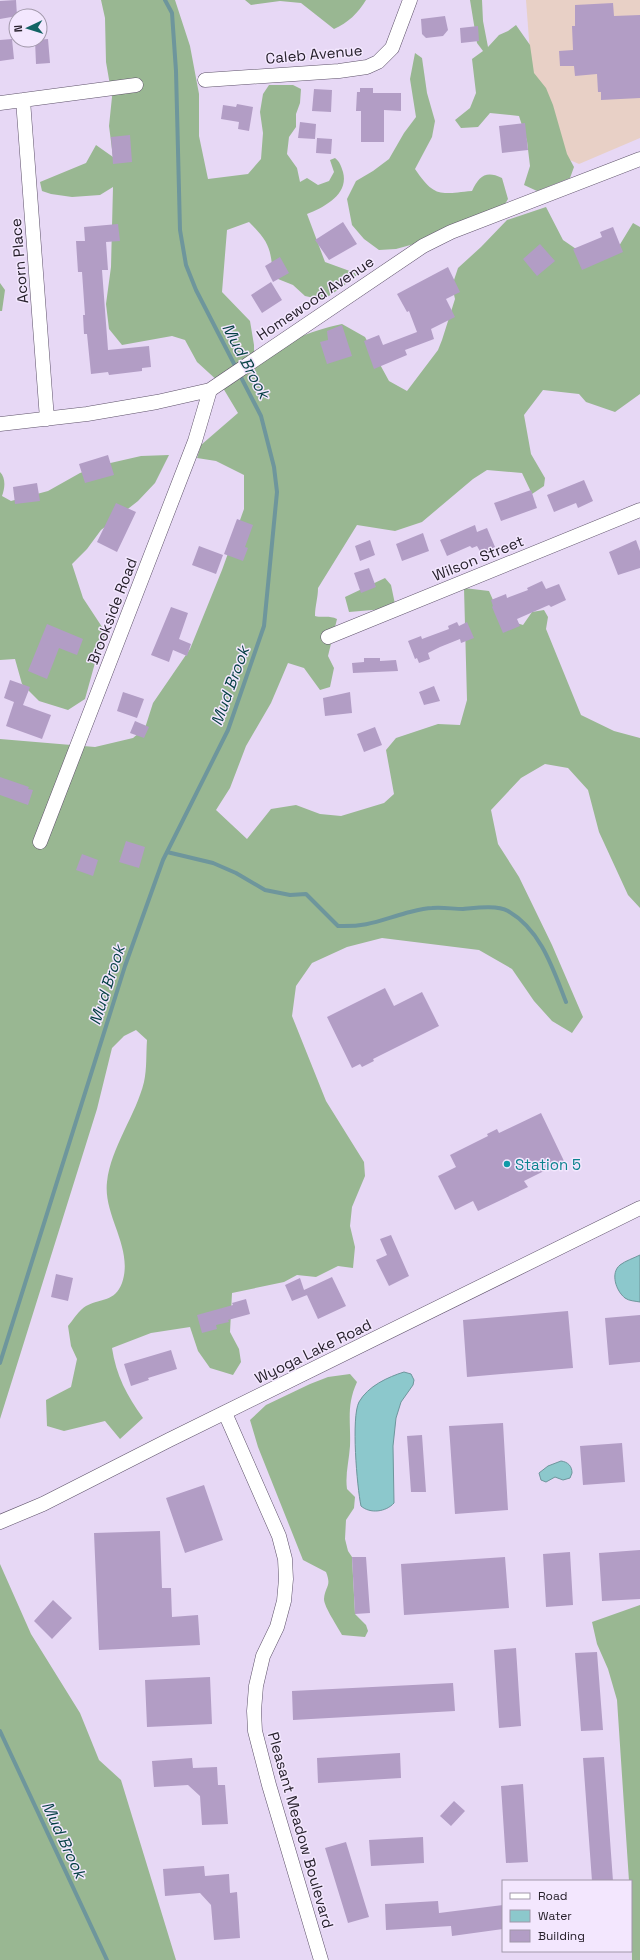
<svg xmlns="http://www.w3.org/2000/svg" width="640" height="1960" font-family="'Space Grotesk',sans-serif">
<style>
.commercial{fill:#e8d0c6}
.forest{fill:#99b792}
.water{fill:#8cc8cc;stroke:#6e969c}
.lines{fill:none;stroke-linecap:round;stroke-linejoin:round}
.stream{stroke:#6e969c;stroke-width:4}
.building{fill:#b29dc5}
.minor-casing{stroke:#5e526a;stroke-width:15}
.minor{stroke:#fff;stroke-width:14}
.culture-dot{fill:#0f9aa8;stroke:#f3e7fe;stroke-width:1.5}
.labels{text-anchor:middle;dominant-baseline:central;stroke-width:3;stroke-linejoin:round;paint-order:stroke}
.street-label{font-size:15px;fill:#27212c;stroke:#f3e7fe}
.culture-label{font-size:15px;fill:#0d838f;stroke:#f3e7fe;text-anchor:start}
.water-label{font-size:16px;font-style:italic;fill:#043f43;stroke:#f3e7fe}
</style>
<rect width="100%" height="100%" fill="#e7d8f5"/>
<!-- commercial -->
<path class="commercial" d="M526,0H640V138L579,164L537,146Z"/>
<!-- forest -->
<path class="forest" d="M101,0H175L190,46L199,94V136L208,179L248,174L261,159L263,133L260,112L263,94L269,85H293L301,89L300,103L296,114V127L289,137L287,154L297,168L300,182L307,178L318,185L329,181L334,172L330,160L335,158C340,162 341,166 343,172C349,194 325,207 307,214L325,262L358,274L342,287L323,300L305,296L293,285L273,277C271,248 269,242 249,222L227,230L222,292L250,321L254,345V360C286,342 306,332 342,324L365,337L389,381L407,391L438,350L442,340L455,299L452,286L458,268L481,247L507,220L546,207L563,240L579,251L619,246L633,223L640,227V394L615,412L586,402L579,394L543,390L524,415L531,454L545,478L544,486L532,494L522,473L487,470L473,479L422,522L395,531L357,525L318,588C318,598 315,606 315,616C323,618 329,615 337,619L328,656L334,668L330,687L320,690L304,668L288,663L271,703L246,746L230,788L216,810L247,839L271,809L296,805L320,814L341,816L384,803L394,794L386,750L396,738L438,724L460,725L467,700L464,588L489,591L501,618L523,625L532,612L544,610L548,617L546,629L581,715L614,731L640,738V908L628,895L599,832L588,790L568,768L545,764L521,778L491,810L498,844L519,877L552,945L583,1017L572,1033L552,1021L534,1001L512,969L479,950L382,938L347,947L312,963L296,986L292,1016L326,1101L364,1162L365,1176L352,1207L350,1226L355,1247L353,1268L338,1266L316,1277L297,1275L284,1282L232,1293L230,1332L239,1349L241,1362L233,1375L210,1368L198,1351L190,1327L151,1333L112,1348C116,1375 127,1396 143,1418L120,1439L105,1421L64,1431L47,1426L46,1400L71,1387L77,1359L71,1346L68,1326C73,1320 79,1310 86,1306C101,1298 115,1302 122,1283C134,1248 103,1216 107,1182C111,1147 136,1115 144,1082C147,1069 146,1053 147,1040L136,1030L124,1036L112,1048L97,1109L0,1419V739L95,747L133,738L145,728L153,703L190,649L222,570L244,509V475L216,461L197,458L201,445L238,413L220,383L197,362L185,340L172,336L122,345L109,329L106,304L111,267L113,187L100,195L72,197L51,194L42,191L40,182L86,163L96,145L113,157L109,126L112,97L106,62L105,18Z
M245,0H366C358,13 348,23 334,29L301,3L280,1L251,5Z
M470,0H482L483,21L488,47L499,35L508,31L516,25L530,45L534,73L546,88L553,105L567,154L574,167L570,178L537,191L524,185L530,166L527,141L519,116L490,113L478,127L461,128L455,120L470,108L476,93L472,59L483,51L477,43Z
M415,53L422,58L427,93L435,121L432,137L415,169C435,198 439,194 472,191C479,176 486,170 502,178L508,199L502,209L414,244L396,249L379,250L364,239L352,225L347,199L356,181L373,171L389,159L404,133L416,117L410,79Z
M0,283L5,290L2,311H0Z
M169,455L155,483L138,501L101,530L87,549L72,564L83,598L106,633L98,652L85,699L68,710L39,701L22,684L15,659L0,660V472C6,478 5,488 2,496L11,501L48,491L80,473L106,464L141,456Z
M385,578L391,585L395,604L384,609L349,612L345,597Z
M350,1374L357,1382C346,1406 351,1422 350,1446C349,1461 345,1475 347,1489L355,1497L354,1508L346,1520L345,1539L348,1551L352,1557L355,1614L366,1625L368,1631L365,1637L342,1635C338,1627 324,1607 324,1599C325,1586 332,1587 326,1572L303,1560L258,1447L250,1420L266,1405L310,1384L328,1377Z
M0,1564L31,1634L80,1713L99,1760L121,1780L176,1960H0Z
M640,1605V1960H632L631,1881H629L617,1700L608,1669L597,1644L592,1622Z"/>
<!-- water -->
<path class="water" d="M640,1255V1302C635,1301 629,1301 625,1298C616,1291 610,1273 620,1265C625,1261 634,1258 640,1255Z
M404,1372L411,1374L414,1380L413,1385L401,1402L396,1418L393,1446L394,1503C386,1512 370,1514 361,1506C357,1487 351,1417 359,1402C368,1386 388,1377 404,1372Z
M561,1461C568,1462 572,1466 572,1473L570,1478L563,1480L555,1477L546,1482L541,1480L539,1473L548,1466Z"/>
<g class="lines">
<!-- stream -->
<path class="stream" d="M167,852L213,863L236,873L265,890L290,895L306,894L338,926C367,927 378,921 406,913C414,911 424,908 432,908C443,907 453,909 463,909C475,908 497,905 508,911C541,930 553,969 566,1002
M0,1363L125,966L163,860L228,730L264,626L277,492L274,467L261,416L196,290L186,265L180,230L176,71L172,13L165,0
M0,1731L107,1960"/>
</g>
<!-- building -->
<path class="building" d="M16,0L17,16L0,19V1Z
M613,3L614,16L640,15V98L601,100V92H598L597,74L575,76L574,66H560L559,51L573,50L572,26H575V5Z
M445,16L448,30L443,36L426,38L422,34L421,19Z
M478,26L479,41L461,43L460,28Z
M12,39L14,59L0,61V40Z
M48,39L50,63L36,64L35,40Z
M360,88H373V93H401V111L384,110V142H361V111H356L357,92H360Z
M314,89L332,90L331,112L312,111Z
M237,104L253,107L249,131L238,129L239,122L221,119L223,105L236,107Z
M300,122L316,124L315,139L298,138Z
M525,123L528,150L502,153L499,126Z
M130,135L132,162L113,164L111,137Z
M317,138L332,139L331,154L316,153Z
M343,222L357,244L329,260L315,240Z
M118,224L120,241L106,242L108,270H102L108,350L149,346L151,367L142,368V371L109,375L108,372L91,374L87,334H84L83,315H85L82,272H78L76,241H85L84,227Z
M613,227L623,252L582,270L573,249L602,237L600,232Z
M540,244L555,261L537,276L523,259Z
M280,257L289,273L273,282L265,266Z
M448,267L460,292L446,299L455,317L431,329L434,339L405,350L407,355L374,369L364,341L379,335L383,345L417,332L409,311L407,312L397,294Z
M271,282L282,300L262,313L251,295Z
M342,325L352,356L327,364L320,342L328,340L327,331Z
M108,455L114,475L85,483L79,464Z
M584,480L593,501L578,508L576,503L554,512L547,495Z
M37,483L40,501L15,504L13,487Z
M531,490L537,508L501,521L494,503Z
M116,503L136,512L117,552L97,542Z
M237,519L253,525L245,547L248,548L243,561L224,554Z
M475,525L477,532L487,528L495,547L481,553L477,546L472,548L470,546L447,556L440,540Z
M423,533L429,551L402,561L396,544Z
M370,540L375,555L360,561L355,546Z
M636,540L640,551V568L618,575L609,552Z
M199,546L223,555L216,574L192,565Z
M369,568L376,587L361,593L354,573Z
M542,581L546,589L559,584L566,600L551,607L549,605L517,619L520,626L503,633L492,607L493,606L491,600L506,594L507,598L528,590L527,588Z
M171,607L188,613L179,639L191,644L187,656L173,650L169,662L151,655Z
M457,622L459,626L467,622L474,638L461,643L460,639L440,647L428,653L430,659L419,663L417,658L415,659L408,641L421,636L422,639L449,629L448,626Z
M47,624L83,639L77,655L59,648L47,679L28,671Z
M364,658H380V661L396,660L398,671L353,673L352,663L364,662Z
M10,680L30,687L23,705L51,715L42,739L6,726L14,702L4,698Z
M434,686L440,701L424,705L419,692Z
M123,692L144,699L137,718L117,711Z
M350,692L352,713L325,716L323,698Z
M135,721L149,727L144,738L130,733Z
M375,727L382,745L364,752L357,734Z
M0,777L29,787L28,789L33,790L28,805L0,795Z
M126,841L145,847L139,868L119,862Z
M82,854L98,860L93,876L76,870Z
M385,988L394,1006L422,992L439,1026L373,1059L374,1061L362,1067L360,1064L352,1068L327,1017Z
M541,1113L564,1161L524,1181L528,1187L478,1211L473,1201L455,1210L438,1176L456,1167L450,1155L488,1136L487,1134L497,1129L499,1133Z
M391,1235L409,1276L389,1286L376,1260L387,1255L380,1239Z
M56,1274L73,1278L68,1301L51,1297Z
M332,1277L346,1306L318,1319L306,1293L307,1295L292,1301L285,1285L300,1278L304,1290Z
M246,1299L250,1314L228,1320L229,1322L216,1325L217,1329L202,1333L197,1315L233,1305L232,1303Z
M568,1311L573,1368L467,1377L463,1320Z
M640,1315V1362L609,1365L605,1318Z
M171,1350L177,1369L148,1378L149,1380L131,1386L124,1364Z
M503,1423L508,1510L455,1514L449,1426Z
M422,1435L426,1492H411L407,1436Z
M622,1443L625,1482L583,1485L580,1446Z
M204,1485L223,1540L185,1553L166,1498Z
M160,1531L162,1588H171L172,1617L198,1615L200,1645L99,1650L94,1533Z
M640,1550V1599L602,1601L599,1553Z
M570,1552L573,1605L546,1607L543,1554Z
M352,1557H366L370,1613L355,1614Z
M505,1557L509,1608L404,1615L401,1564Z
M53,1600L72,1618L52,1639L34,1621Z
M516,1648L521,1726L499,1728L494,1650Z
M597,1652L603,1730L581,1731L575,1653Z
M210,1677L212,1724L147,1727L145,1680Z
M453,1683L455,1711L293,1720L292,1691Z
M400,1753L401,1778L318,1783L317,1758Z
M604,1757L613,1881H592L583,1758Z
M192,1758L193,1768L217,1767L218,1785H225L228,1824L202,1825L200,1796L188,1785L154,1787L152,1761Z
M523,1784L528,1862L506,1863L501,1786Z
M454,1801L465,1811L451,1826L440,1816Z
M423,1837L424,1863L371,1866L369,1840Z
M346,1842L369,1917L348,1923L325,1848Z
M204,1866L205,1876L229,1874L230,1893L237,1892L240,1938L214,1940L211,1905L200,1893L165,1896L163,1869Z
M438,1901L439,1913L503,1905V1929L452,1936L451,1926L386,1930L385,1904Z"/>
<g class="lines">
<!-- minor casing -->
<g class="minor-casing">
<path id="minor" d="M205,80L339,71L367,67L378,62L392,48L410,0
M23,100L47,419
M0,103L136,85
M0,424L87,414L157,402L210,390L423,246L451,232L640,159
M328,637L640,510
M40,842L195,441L210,390
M225,1413L279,1536L285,1559L286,1579L284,1601L277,1627L263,1656L256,1686L254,1711L255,1731L269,1785L321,1960
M0,1522L43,1504L169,1440L640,1208"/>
</g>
<!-- minor -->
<use href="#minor" class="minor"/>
</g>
<!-- markers -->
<circle class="culture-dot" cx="507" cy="1164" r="4"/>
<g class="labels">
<!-- street labels -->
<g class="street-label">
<text transform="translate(314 54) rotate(-5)">Caleb Avenue</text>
<text transform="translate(19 261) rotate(-95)">Acorn Place</text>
<text transform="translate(315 298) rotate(-34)">Homewood Avenue</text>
<text transform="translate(478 558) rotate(-22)">Wilson Street</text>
<text transform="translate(112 611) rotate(-69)">Brookside Road</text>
<text transform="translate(313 1351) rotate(-26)">Wyoga Lake Road</text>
<text transform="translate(301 1830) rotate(74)">Pleasant Meadow Boulevard</text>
</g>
<!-- culture labels -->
<g class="culture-label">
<text x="515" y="1164">Station 5</text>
</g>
<!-- water labels -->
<g class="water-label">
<text transform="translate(246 361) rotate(62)">Mud Brook</text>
<text transform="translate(230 686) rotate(-70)">Mud Brook</text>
<text transform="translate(107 985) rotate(-72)">Mud Brook</text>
<text transform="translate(64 1840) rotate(65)">Mud Brook</text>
</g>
</g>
<!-- legend -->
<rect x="502" y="1880" width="130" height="72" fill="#f3e7fe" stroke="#a198aa"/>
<rect x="510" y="1893" width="20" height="6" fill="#ffffff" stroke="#a198aa"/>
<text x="538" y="1900" font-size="12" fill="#27212c">Road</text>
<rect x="510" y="1910" width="20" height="12" fill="#8cc8cc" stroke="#a198aa"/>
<text x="538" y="1920" font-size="12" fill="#27212c">Water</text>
<rect x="510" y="1930" width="20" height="12" fill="#b29dc5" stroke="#a198aa"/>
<text x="538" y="1940" font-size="12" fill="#27212c">Building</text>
<!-- north arrow -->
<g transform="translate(28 28) rotate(266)"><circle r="19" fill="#f3e7fe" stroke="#a198aa"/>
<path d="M0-3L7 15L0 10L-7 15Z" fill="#126364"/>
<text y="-6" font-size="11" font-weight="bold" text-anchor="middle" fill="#27212c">N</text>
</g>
</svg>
